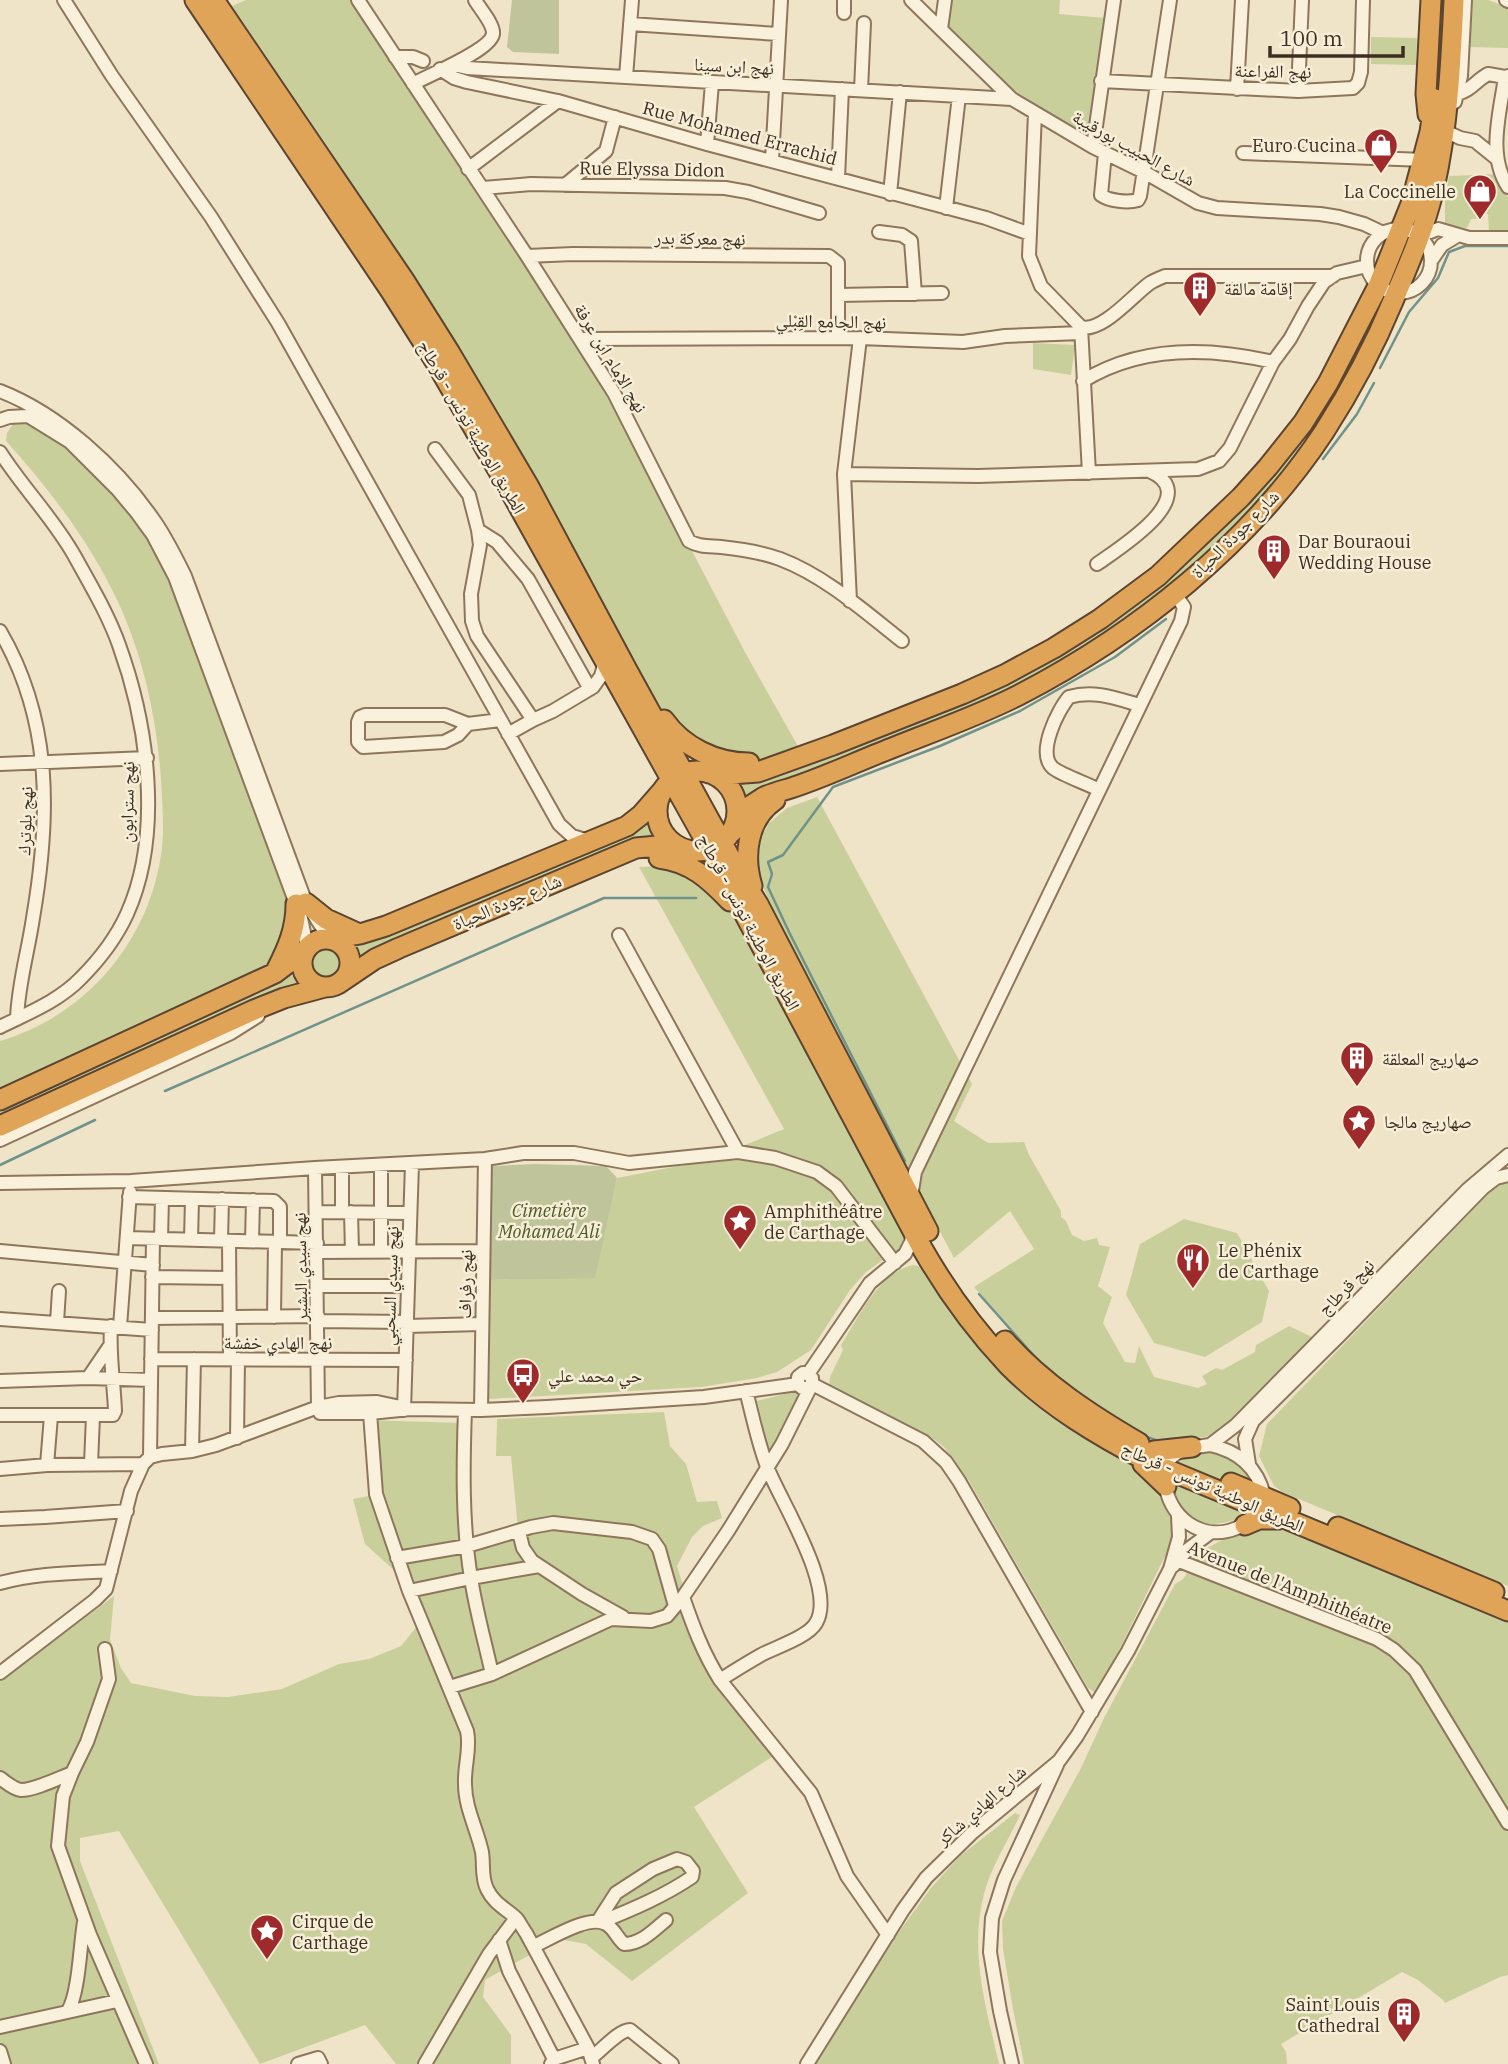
<svg xmlns="http://www.w3.org/2000/svg" width="1508" height="2064" font-family="'IBM Plex Serif','Noto Naskh Arabic',serif">
<style>
.green{fill:#c9cf9b}
.cemetery{fill:#bfc49a}
.lines{fill:none;stroke-linecap:round;stroke-linejoin:round}
.stream{stroke:#6f938a;stroke-width:2.5}
.minor-casing{stroke:#8d765c;stroke-width:16}
.highway-casing{stroke:#5b4430;stroke-width:23}
.minor{stroke:#faf1dc;stroke-width:12}
.highway{stroke:#e0a458;stroke-width:19}
.labels{text-anchor:middle;dominant-baseline:central;stroke-width:5;stroke-linejoin:round;paint-order:stroke}
.street-label{font-size:18px;fill:#3d2e20;stroke:#f7eed8}
.poi-label{font-size:18px;fill:#3d2e20;stroke:#f7eed8;text-anchor:start}
.park-label{font-size:18px;font-style:italic;fill:#4d5a26;stroke:#f7eed8}
</style>
<rect width="100%" height="100%" fill="#f0e4c8"/>
<!-- green -->
<path class="green" d="M246,0H351L613,400L746,654L799,748L768,760L737,761L671,726L633,664L534,480L448,330L326,144L232,6Z
M950,0H1060L1059,14L1106,18L1089,137L1012,89L946,27Z
M1469,0H1488L1508,7V48L1467,47Z
M1371,37L1417,38L1416,65L1371,64Z
M1497,174L1500,186L1508,197V230L1489,231L1488,214H1476V219H1471L1467,228L1445,227V200L1449,176Z
M1382,290L1390,293L1342,391L1283,476L1226,540L1141,614L1013,691L742,804L730,779L1057,652L1271,470Z
M1033,343L1075,345L1071,375L1033,369Z
M25,422L50,434L111,485L156,545L286,885L291,911L272,965L0,1088V1041C85,1016 148,943 161,855C164,837 163,816 162,797C159,729 146,663 118,602C90,542 50,490 6,441L7,433L13,424Z
M817,797L972,1084L954,1121L988,1143L1024,1142L1029,1155L1061,1211V1217L1066,1221L1072,1235L1084,1241L1097,1238L1099,1245L1110,1247L1098,1286L1112,1297L1103,1323L1125,1362L1135,1363L1139,1346L1154,1377L1198,1388L1207,1384L1202,1376L1216,1368L1222,1370L1255,1352L1256,1345L1289,1326L1314,1338L1218,1434L1175,1443L1155,1439L1089,1402L1039,1360L974,1287L1034,1249L1010,1211L954,1258L784,935L759,877L758,863L759,842L769,823L787,808Z
M649,816L653,830L660,842L362,961L355,941Z
M659,866L691,876L726,905L756,953L907,1234L902,1251L896,1254L840,1184L745,1145L784,1129L639,867Z
M307 963a19 19 0 1 1 38 0a19 19 0 1 1-38 0Z
M290,972L300,989L0,1123V1108Z
M739,1160L772,1165L813,1178L832,1191L884,1259L866,1272L850,1290L811,1350L777,1372L757,1378L701,1387L489,1399L490,1280L594,1277L617,1178L678,1166Z
M1508,1181V1586L1282,1492L1274,1486L1259,1456L1267,1424L1499,1183Z
M1184,1219L1237,1233L1269,1291L1262,1322L1205,1357L1154,1343L1126,1295L1140,1244Z
M913,1265L922,1267L973,1341L1002,1371L1068,1426L1145,1473C1158,1485 1174,1515 1173,1533C1173,1539 1170,1545 1168,1550L1099,1691L1094,1692L1088,1688L969,1481L944,1447L931,1437L829,1386L830,1377L843,1350L841,1345C859,1317 878,1273 913,1265Z
M796,1391L800,1399L776,1451L769,1450L757,1401Z
M664,1412L670,1446L686,1464L697,1502L717,1501L722,1518L703,1526L692,1537L677,1566L696,1627L706,1650L775,1755L694,1807L748,1893L632,1981L586,1944L558,1939L485,1980L483,1997L511,2035V2064H396L365,2025L260,2064L119,1831L80,1838V1861L159,2064H0V1682L114,1596L110,1640L121,1668L131,1683L195,1696L228,1697L282,1689L339,1664L369,1659L401,1646L418,1625L396,1572L365,1544L353,1499L374,1495L365,1420L464,1423L466,1542L518,1529L511,1456H496L497,1419Z
M1207,1451C1233,1453 1242,1464 1256,1484L1252,1511C1235,1523 1215,1526 1195,1523C1182,1508 1156,1470 1185,1456C1192,1453 1200,1452 1207,1451Z
M1282,1527L1508,1622V1975L1500,1977L1445,2003L1443,2000L1418,1980L1402,1972L1281,2044L1286,2052L1287,2064H1024L1013,2009L1003,1949L1002,1921L1016,1887L1081,1768L1104,1718L1175,1584L1183,1579L1202,1551L1218,1542L1247,1532Z
M1015,1813L1020,1815C1008,1841 991,1867 984,1894C969,1952 986,2007 999,2064H815L893,1940L931,1888L960,1856Z"/>
<!-- cemetery -->
<path class="cemetery" d="M512,0H559V54L513,52L507,47Z
M535,1164L606,1166L617,1178L595,1278L490,1280L492,1166Z"/>
<g class="lines">
<!-- stream -->
<path class="stream" d="M1380,368L1409,312L1438,278L1449,252L1465,246H1508
M1323,459L1357,414L1374,383
M165,1091L604,898H696
M905,1161L789,932L768,887L772,874L768,862L783,855L833,787L940,746L1020,711L1115,657L1166,619
M0,1165L95,1120
M979,1294L1035,1357
M1145,1436L1158,1441"/>
<!-- minor casing -->
<g class="minor-casing">
<path id="minor" d="M64,0L112,76L211,217L278,323L559,824L572,836L589,841
M358,0L527,256L614,393L689,541C699,547 709,546 721,547C740,549 761,552 780,559C825,576 864,611 902,641
M911,0L1012,99L1093,147L1144,172L1198,203L1217,208L1320,214L1339,217L1364,224L1383,233
M1506,0L1508,1
M844,13V0
M630,24L778,34
M941,29L945,0
M395,57H413L423,61
M454,65L467,68L1012,99
M440,69L454,78L467,82L558,101L707,144L986,218L1030,234
M1508,76L1505,77C1500,113 1487,155 1508,187
M626,77L632,0
M1101,81L1298,91L1353,88L1358,83L1361,72L1363,0
M413,84C428,75 490,51 493,34C494,24 480,9 475,0
M1237,89L1242,0
M861,90L864,23
M1298,91L1302,0
M1457,94C1472,90 1474,82 1488,74L1505,77
M1455,102L1461,76L1465,0
M1035,113L1029,256L1041,286L1081,327C1102,333 1133,295 1150,283C1155,280 1160,278 1165,276H1333
M1445,131L1460,138L1475,141L1496,158
M707,144L712,83
M1093,147L1114,0
M1105,153L1101,195C1109,201 1128,203 1138,200L1140,196L1170,0
M1243,153L1424,160
M772,160L781,0
M468,169L558,101
M838,178L842,89
M565,185L606,151L615,117
M483,188L531,184L725,188L748,192L819,213
M890,194L900,92
M946,208L959,96
M1367 261a32 32 0 1 1 64 0a32 32 0 1 1-64 0Z
M879,232L902,235L911,241L915,294
M1420,236L1438,229L1469,238H1508
M527,256L573,254L829,256L838,263V338
M1431,261L1442,245L1457,236
M838,295L942,293
M1081,327L1089,473
M580,339L860,338L963,342L1005,336L1081,333
M1083,381C1141,345 1209,347 1273,362
M0,391C59,414 117,467 153,519C166,537 175,556 185,576L306,903L329,938
M0,420L9,417L28,416L70,442L117,489L137,513L153,535L175,577L296,904L301,918L307,947
M435,449L469,495L478,530L480,545L471,594L472,621L477,636L533,720
M0,452C23,488 53,518 74,555C90,584 108,614 119,645C148,725 163,834 127,914C116,938 99,960 81,978C59,1001 28,1013 0,1027
M844,474L978,476L1198,469L1219,461L1230,448L1273,362L1290,339L1308,306L1324,282L1337,273L1367,266
M478,530L497,542L528,579L590,689
M1097,564C1118,549 1206,495 1149,471
M850,601L844,474L860,338
M0,631C53,722 50,818 33,918C28,952 18,985 17,1019
M468,724L458,735L444,742L363,747L358,742V722L360,717L365,715H445L468,724L500,720
M508,734L533,720L553,711L593,687L601,676L605,661
M0,764L147,758
M1099,790C1088,784 1062,775 1053,768C1036,753 1058,710 1069,697C1094,690 1115,698 1139,705
M619,935L738,1152
M0,1140L231,1033L258,1016
M342,1167V1212
M315,1168L318,1407
M0,1183L131,1181L315,1168L485,1159L523,1153H574L629,1163L738,1152L775,1158L817,1172L836,1186L895,1263
M129,1197L274,1201L280,1207V1242
M911,1197L915,1172L1181,621L1184,607L1175,594
M316,1212L410,1213
M351,1212L352,1252
M127,1238L317,1243
M161,1239L162,1198
M191,1240L192,1199
M221,1240L222,1199
M229,1241L230,1359
M252,1241L253,1200
M0,1251L153,1265
M317,1252L483,1251
M381,1252V1165
M152,1277L229,1278
M317,1286H408
M274,1317L275,1242
M152,1318L318,1316
M0,1319L152,1330
M318,1321L407,1322
M57,1322L59,1291
M407,1326L482,1324
M120,1327L130,1192
M151,1359L406,1360
M808,1374L812,1378V1384L808,1388H802L798,1384V1377L803,1373L808,1374L870,1283L905,1254L911,1242L913,1230
M88,1378L109,1347
M0,1381L88,1378L151,1380
M812,1384L923,1441L946,1462L959,1481L1092,1712
M404,1410L412,1164
M481,1410L485,1159
M320,1413H370L410,1409L481,1410L547,1407L704,1397L798,1384
M370,1413L376,1494L409,1591L467,1731C471,1749 464,1766 465,1784C465,1808 477,1829 482,1852C484,1864 481,1877 487,1889C494,1904 507,1909 517,1919C520,1923 523,1929 526,1933L588,2048L593,2064
M0,1415H113L115,1411C114,1383 109,1355 111,1326
M237,1438L238,1359
M1210,1445L1236,1425L1468,1189L1508,1155
M1210,1445C1238,1451 1257,1467 1264,1495C1259,1510 1252,1521 1237,1528C1202,1543 1167,1517 1165,1480C1165,1473 1165,1465 1170,1459C1179,1448 1197,1447 1210,1445Z
M192,1451L194,1359
M150,1457L153,1239
M91,1464L93,1416
M1249,1464L1245,1439L1253,1421L1341,1334L1483,1188L1496,1178L1508,1175
M47,1465L51,1416
M0,1469L47,1465L143,1464
M0,1519L45,1517L127,1511
M519,1532L523,1548L532,1561L582,1594L623,1617
M397,1558L467,1546L531,1527L553,1523L632,1532L652,1539L659,1549L675,1606
M1174,1559L1377,1639L1394,1650L1415,1670L1508,1823
M1173,1566L1187,1550L1210,1533
M0,1583C36,1573 74,1573 111,1571
M409,1591L471,1578L539,1566
M683,1597C693,1626 703,1653 720,1680L811,1793L847,1876L888,1935
M105,1649L109,1679L87,1742L72,1773L63,1796L58,1846L90,1935L146,2064
M0,1673L95,1600L106,1589L131,1491L143,1464L150,1457L162,1454L192,1451L216,1445L318,1407L339,1403L377,1402L410,1409
M492,1674L611,1619L651,1621L667,1616L683,1597L728,1531L782,1444L811,1386
M720,1680C734,1671 747,1663 761,1655C776,1647 808,1637 816,1623C837,1589 781,1502 768,1469C758,1444 753,1417 746,1391
M450,1687L492,1674C485,1642 476,1611 471,1578C462,1523 463,1466 465,1410
M0,1778C6,1782 13,1789 21,1790C35,1790 59,1778 72,1773
M598,1921L616,1893L653,1869L677,1859L686,1862L693,1871L692,1877C664,1896 633,1909 601,1922
M499,1940L509,1971L554,2059
M534,1946C550,1939 589,1914 606,1924C614,1928 617,1938 624,1944C641,1944 654,1930 666,1920
M68,2011C79,1993 80,1945 84,1922
M0,2027L117,2001
M0,2051L4,2064
M591,2058C602,2050 619,2030 630,2030L672,2064
M298,2064L318,2058L321,2064
M425,2064L489,1954L516,1918
M551,2064L554,2059L588,2048
M807,2064L903,1910L926,1878L973,1832L1059,1761L1077,1736L1128,1651L1170,1569L1179,1537L1178,1516
M1012,2064L1000,2011L990,1952L992,1918L1004,1880L1057,1765"/>
</g>
<!-- highway casing -->
<g class="highway-casing">
<path id="highway" d="M195,0L390,290L435,361L513,496L710,849L922,1248C946,1290 975,1330 1008,1365C1048,1406 1099,1436 1149,1462L1508,1611
M214,0L404,280L450,353L528,485L627,670L737,870L758,904L928,1231
M1428,114L1426,94L1431,0
M664,720C683,747 716,763 749,763
M657 811a40 40 0 1 1 80 0a40 40 0 1 1-80 0Z
M709,773L731,774L758,772L833,745L962,694L1004,675L1054,648L1100,619L1158,576L1241,497L1268,467L1303,423L1328,383L1378,286L1411,204L1430,132L1435,99
M732,832L750,806L764,797C773,793 781,791 791,788C825,777 858,761 892,748C934,731 978,716 1019,695C1137,634 1250,544 1324,432C1351,390 1374,347 1393,301C1409,264 1425,227 1434,188C1448,126 1451,63 1454,0
M659,858C691,862 709,879 730,901
M752,886C743,856 747,819 775,800
M306,903L326,919L359,934
M302 963a24 24 0 1 1 48 0a24 24 0 1 1-48 0Z
M332,939L360,934L386,926L627,826L641,815L662,791
M277,969C288,947 296,929 296,904
M338,984L375,959L399,948L636,848L657,846L685,850
M0,1100L275,973L304,951
M0,1126L254,1010L284,998L325,987
M1005,1341C1042,1383 1091,1415 1139,1443
M1154,1451L1192,1447
M1143,1464L1166,1486
M1231,1483L1290,1508
M1245,1525L1259,1519H1278
M1338,1527L1494,1592"/>
</g>
<!-- minor -->
<use href="#minor" class="minor"/>
<!-- highway -->
<use href="#highway" class="highway"/>
</g>
<!-- icons -->
<defs>
<g id="shop-pin" transform="scale(1.75)"><path d="M0 17L-7.5 6A9.5 9.5 0 1 1 7.5 6Z" fill="#9e2a2b" stroke="#f7eed8"/><path d="M-5-2.5h2.3a2.7 3.5 0 0 1 5.4 0H5L5.5 6h-11ZM-1.5-2.5h3a1.5 2.3 0 0 0-3 0Z" fill="#fff"/></g>
<g id="building-pin" transform="scale(1.75)"><path d="M0 17L-7.5 6A9.5 9.5 0 1 1 7.5 6Z" fill="#9e2a2b" stroke="#f7eed8"/><path d="M-4-6H4V6H1V3H-1V6H-4ZM-2.5-4.3h1.7v1.8h-1.7ZM.8-4.3h1.7v1.8H.8ZM-2.5-1h1.7V.8h-1.7ZM.8-1h1.7V.8H.8Z" fill="#fff"/></g>
<g id="sight-pin" transform="scale(1.75)"><path d="M0 17L-7.5 6A9.5 9.5 0 1 1 7.5 6Z" fill="#9e2a2b" stroke="#f7eed8"/><path d="M0-6L1.8-2.2L6-1.7L2.9 1.2L3.7 5.4L0 3.3L-3.7 5.4L-2.9 1.2L-6-1.7L-1.8-2.2Z" fill="#fff"/></g>
<g id="restaurant-pin" transform="scale(1.75)"><path d="M0 17L-7.5 6A9.5 9.5 0 1 1 7.5 6Z" fill="#9e2a2b" stroke="#f7eed8"/><path d="M-5-6h1v4h1v-4h1v4h1v-4h1v5L-1.5 .5V6h-2V.5L-5-1ZM5-6V6H3V1.5H1.5Q1.5-4 5-6Z" fill="#fff"/></g>
<g id="bus-pin" transform="scale(1.75)"><path d="M0 17L-7.5 6A9.5 9.5 0 1 1 7.5 6Z" fill="#9e2a2b" stroke="#f7eed8"/><path d="M-5-6H5V4H4V6H2V4H-2V6H-4V4H-5ZM-3.5-4V0h7V-4ZM-3.5 1.2v1.5H-2V1.2ZM2 1.2v1.5H3.5V1.2Z" fill="#fff"/></g>
</defs>
<g fill-rule="evenodd">
<use href="#shop-pin" x="1381" y="145"/>
<use href="#shop-pin" x="1480" y="191"/>
<use href="#building-pin" x="1200" y="288"/>
<use href="#building-pin" x="1274" y="551"/>
<use href="#building-pin" x="1357" y="1058"/>
<use href="#sight-pin" x="1359" y="1121"/>
<use href="#sight-pin" x="740" y="1221"/>
<use href="#restaurant-pin" x="1193" y="1260"/>
<use href="#bus-pin" x="523" y="1375"/>
<use href="#sight-pin" x="267" y="1931"/>
<use href="#building-pin" x="1404" y="2014"/>
</g>
<g class="labels">
<!-- street labels -->
<g class="street-label">
<text transform="translate(734 66) rotate(3)">نهج ابن سينا</text>
<text transform="translate(1273 71) rotate(1)">نهج الفراعنة</text>
<text transform="translate(740 133) rotate(15)">Rue Mohamed Errachid</text>
<text transform="translate(1134 148) rotate(29)">شارع الحبيب بورقيبة</text>
<text transform="translate(652 169) rotate(1)">Rue Elyssa Didon</text>
<text transform="translate(700 238) rotate(1)">نهج معركة بدر</text>
<text transform="translate(831 321) rotate(1)">نهج الجامع القِبْلي</text>
<text transform="translate(611 358) rotate(59)">نهج الإمام ابن عرفة</text>
<text transform="translate(472 427) rotate(60)">الطريق الوطنية تونس - قرطاج</text>
<text transform="translate(1235 534) rotate(-45)">شارع جودة الحياة</text>
<text transform="translate(127 802) rotate(-89)">نهج سترابون</text>
<text transform="translate(25 821) rotate(-88)">نهج بلوترك</text>
<text transform="translate(507 902) rotate(-23)">شارع جودة الحياة</text>
<text transform="translate(749 922) rotate(62)">الطريق الوطنية تونس - قرطاج</text>
<text transform="translate(300 1267) rotate(-91)">نهج سيدي البشير</text>
<text transform="translate(465 1284) rotate(-89)">نهج رفراف</text>
<text transform="translate(390 1286) rotate(-88)">نهج سيدي السحبي</text>
<text transform="translate(1346 1287) rotate(-45)">نهج قرطاج</text>
<text x="278" y="1342">نهج الهادي خفشة</text>
<text transform="translate(1213 1487) rotate(24)">الطريق الوطنية تونس - قرطاج</text>
<text transform="translate(1290 1587) rotate(22)">Avenue de l'Amphithéatre</text>
<text transform="translate(981 1805) rotate(-41)">شارع الهادي شاكر</text>
</g>
<!-- poi labels -->
<g class="poi-label">
<text x="1356" y="145" text-anchor="end">Euro Cucina</text>
<text x="1456" y="191" text-anchor="end">La Coccinelle</text>
<text x="1224" y="288">إقامة مالقة</text>
<text x="1298" y="541">Dar Bouraoui<tspan x="1298" dy="21">Wedding House</tspan></text>
<text x="1382" y="1058">صهاريج المعلقة</text>
<text x="1384" y="1121">صهاريج مالجا</text>
<text x="764" y="1211">Amphithéâtre<tspan x="764" dy="21">de Carthage</tspan></text>
<text x="1218" y="1250">Le Phénix<tspan x="1218" dy="21">de Carthage</tspan></text>
<text x="548" y="1375">حي محمد علي</text>
<text x="292" y="1921">Cirque de<tspan x="292" dy="21">Carthage</tspan></text>
<text x="1380" y="2004" text-anchor="end">Saint Louis<tspan x="1380" dy="21">Cathedral</tspan></text>
</g>
<!-- park labels -->
<g class="park-label">
<text x="549" y="1210">Cimetière<tspan x="549" dy="21">Mohamed Ali</tspan></text>
</g>
</g>
<!-- scale -->
<path d="M1270 46v10h133v-10" fill="none" stroke="#3d2e20" stroke-width="3.5"/>
<text x="1280" y="46" font-size="21" fill="#3d2e20" stroke="#f7eed8" stroke-width="5" paint-order="stroke">100 m</text>
</svg>
